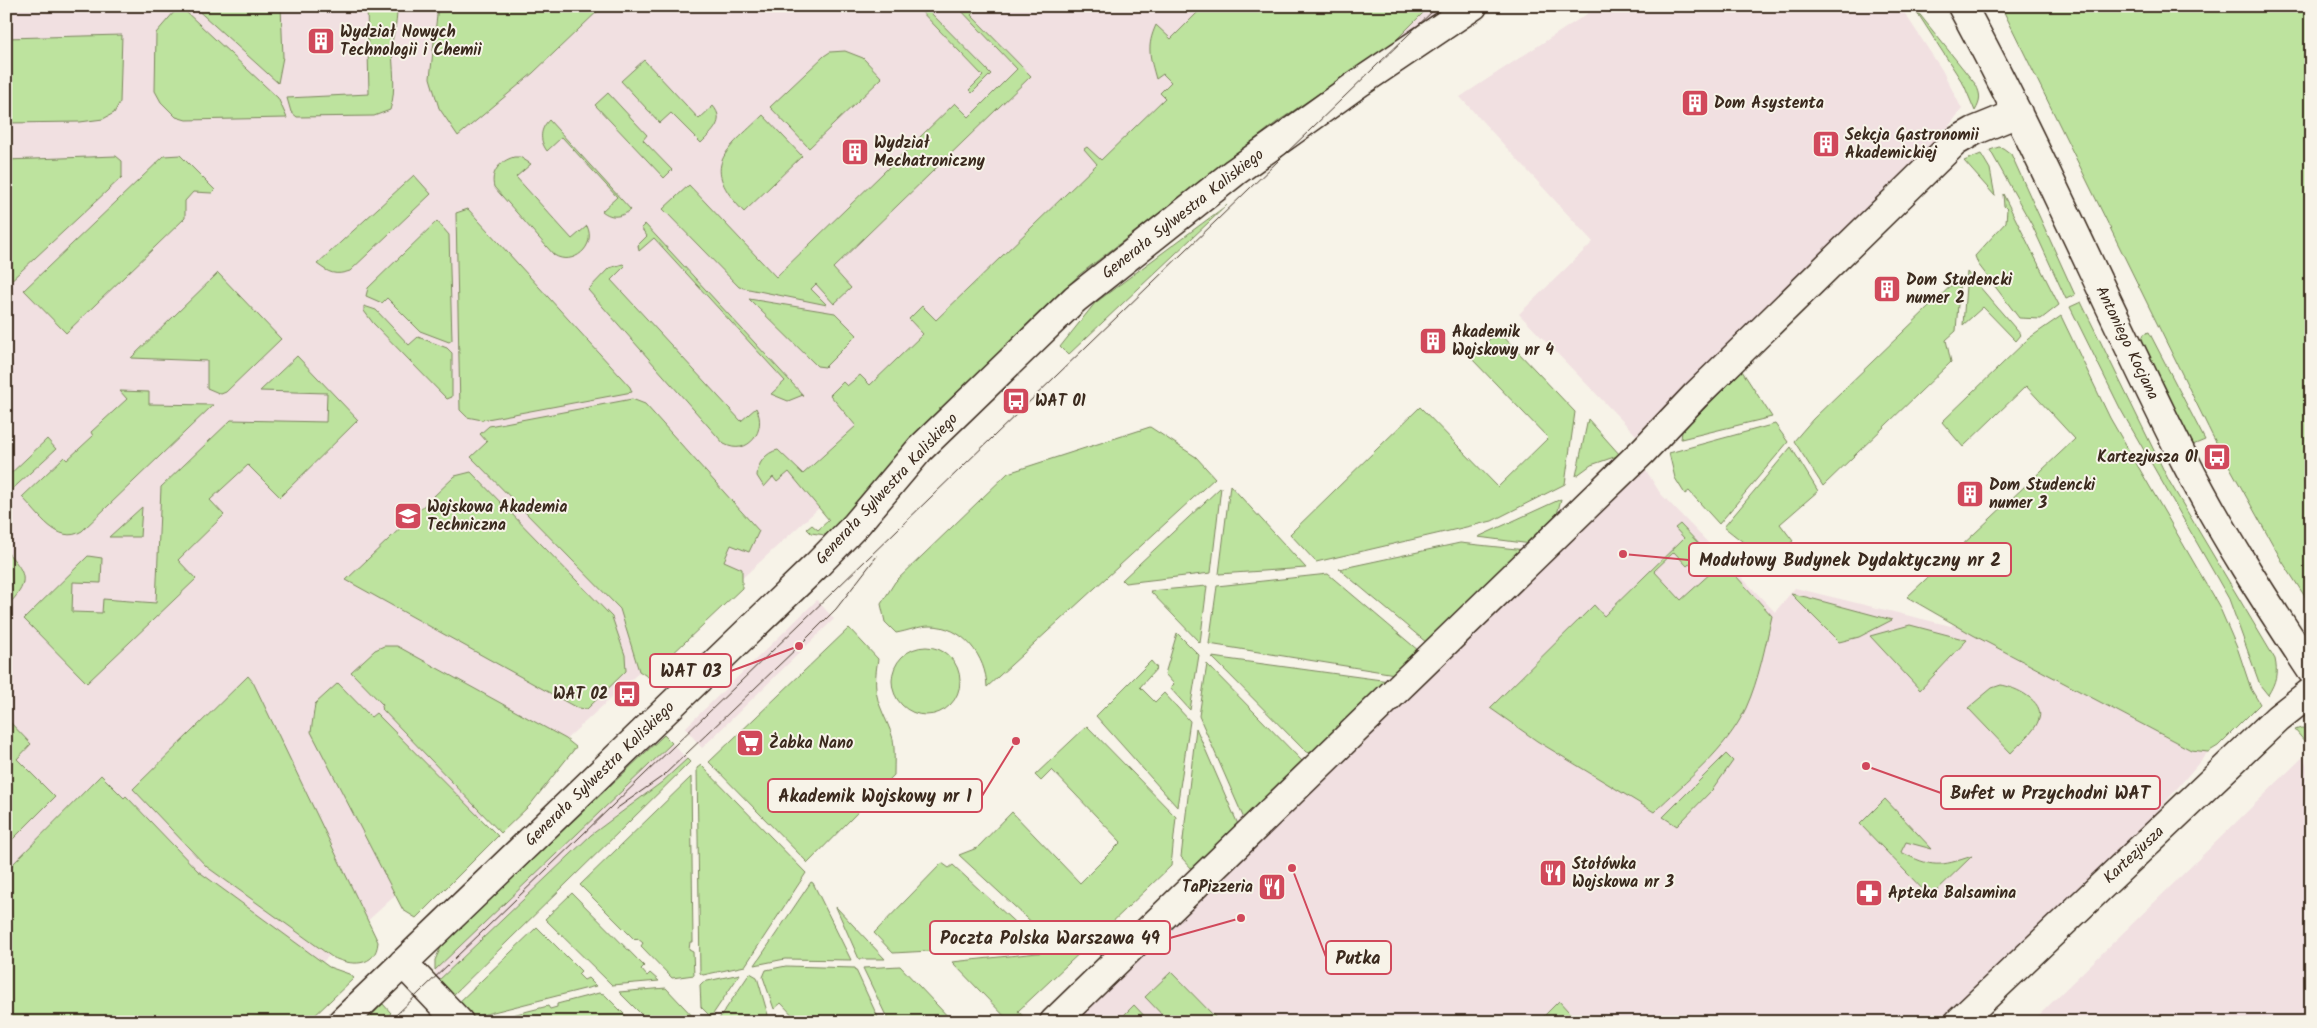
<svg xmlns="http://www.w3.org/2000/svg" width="2317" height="1028" font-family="Kalam,sans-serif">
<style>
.built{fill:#f1e0e1}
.green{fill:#bde39e;stroke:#7c865e}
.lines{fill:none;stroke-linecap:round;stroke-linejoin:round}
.minor-casing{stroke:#3b2a1e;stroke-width:31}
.minor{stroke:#f7f3e8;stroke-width:28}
.tram{stroke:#3b2a1e;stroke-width:1}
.labels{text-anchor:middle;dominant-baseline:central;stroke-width:4;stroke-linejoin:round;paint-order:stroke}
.poi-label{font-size:16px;font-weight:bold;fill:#3b2a1e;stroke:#f7f3e8;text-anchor:start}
.street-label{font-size:16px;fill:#3b2a1e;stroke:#f7f3e8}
.leader{fill:none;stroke:#d1495b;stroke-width:2}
.callout-dot{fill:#d1495b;stroke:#f7f3e8;stroke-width:2}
.callout{fill:#f7f3e8;stroke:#d1495b;stroke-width:2}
.callout-label{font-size:18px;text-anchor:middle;font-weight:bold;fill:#3b2a1e}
</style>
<rect width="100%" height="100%" fill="#f7f3e8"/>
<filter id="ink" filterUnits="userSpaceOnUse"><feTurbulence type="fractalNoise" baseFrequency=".02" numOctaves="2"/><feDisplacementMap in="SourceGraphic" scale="10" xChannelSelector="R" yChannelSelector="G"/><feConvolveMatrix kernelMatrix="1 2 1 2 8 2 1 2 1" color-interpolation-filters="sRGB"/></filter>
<g filter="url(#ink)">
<!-- built -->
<path class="built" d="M6,6H1301L803,488L819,508L257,1022H6Z
M1431,6H1447L1392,44Z
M1599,6H1900L1942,70L1962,109L1929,152L1636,435L1519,314L1593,242L1460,97Z
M1644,467L1660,493L1775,612L1795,588L1951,626L1954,624L2191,750L2208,752L2152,818L1944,1022H1075L1163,938L1154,929Z
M817,600L834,619L702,748L685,728Z
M672,743L687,759L662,782L591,835L437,982L435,970Z
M2303,757L2311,773V1022H2040L2036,1018Z"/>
<!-- green -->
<path class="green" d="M193,6H281L283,57L278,83Z
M367,6H396C399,20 393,31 392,44C392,67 397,89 390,110L374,116L297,117L291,112L287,98L369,94Z
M438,6H603L533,73L458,136L439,108L430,78Z
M916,6H932L928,10L991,74L972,93L969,90L983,76Z
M957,6H980L971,15L1031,76L833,268L851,288L834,304L816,284L811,289L827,305L739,287L663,209L689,185L776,277L955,103L969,117L1017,69Z
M1204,6H1430L1392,44L1277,122L1079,275L917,432L841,522L825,535L811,533L807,529L812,525L818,530L829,520L789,472L777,482L773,477L764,487L757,476C757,464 766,452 778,450L803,474L856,426L830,395L843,382L847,386L860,375L870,385L923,334L909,319L922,306L936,320L1097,164L1084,149L1087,147L1101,160L1165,98L1160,93L1171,82L1163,74L1156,79C1150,57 1146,47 1156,25L1171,39Z
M1913,6L1976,85C1981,95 1981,101 1975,111L1964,85Z
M2001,6H2311V606L2282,561L2212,435Z
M184,10L278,98L287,118L186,120L176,117L161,102L155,91L156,33L175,11Z
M122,35L120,102L114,113L103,119L80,122L6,123V38Z
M845,51L863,58L882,78L809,148L770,107L824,56L830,52Z
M644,60L699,119L713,106C726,121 712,132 701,143L671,113L660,123L621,81Z
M608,93L647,135L643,140L672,170L664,178L595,105Z
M763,115L802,156L744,212C699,165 725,152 763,115Z
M549,120L631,210C621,217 612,219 602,211L617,197L562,137L547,151C539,140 540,129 549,120Z
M1999,147L2003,148L2011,154L2075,295L2066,299L2032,225L1990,150Z
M1981,154L1990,169L1995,196L1964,161Z
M180,155L215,190L212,193L193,192L185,201V218L66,333L24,290L164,156Z
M116,156L122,161V177L6,285V160Z
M514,157H520L531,164L516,177L572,239L587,226C597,246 573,267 554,255L494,187C490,172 500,161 514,157Z
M414,175L431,194L350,271C335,276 329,273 317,264Z
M2003,194L2059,305L2041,319L2019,318L1978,264L1975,256L2006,222L2007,209L2004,206Z
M1227,205L1068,355L1060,347L1095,303Z
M468,209L630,387L632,392L482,420L467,417L460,410L456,213Z
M437,221L449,235L452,340L449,342L420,331L387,298L382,303L366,296L368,288Z
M645,224L803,395L788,401L771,394L785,381L654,238L639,251L638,245L647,236L641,228Z
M623,264L625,266L611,280L741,421L756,408C768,430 748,457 724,444L588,290L609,268Z
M1967,272L2021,335L2016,341L1983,307L1963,325Z
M218,273L281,339L226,392L221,394L207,388V361L131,358Z
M1960,277L1956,331L1946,340L1951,362L1823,486L1794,441L1813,419Z
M749,299L835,313L857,335L825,367L817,366Z
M2081,302L2169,481L2275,659C2278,673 2276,682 2268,695L2260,685L2229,599L2121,410L2070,307Z
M364,306L376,310L409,345L418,337L447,348L452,353V397L447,399L373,323L364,311Z
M2061,316L2110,418L2219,606L2238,650L2251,689L2260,704L2218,746L2208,752L2191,750L1973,635L1907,597L2075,439L2026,386L1963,447L1942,422L2028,339Z
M1498,331L1575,412L1565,484L1492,521L1316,562L1290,534L1420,407L1498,487L1548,438L1471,358Z
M2149,332L2205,440L2193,445L2141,341L2144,334Z
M297,356L358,420L280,497L248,465L210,500L224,515L178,560L196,579L87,683L24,619L88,556L102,558L101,583L73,582L72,612L102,613L103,599L156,603L161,487L231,420L326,422L327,393L260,391Z
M1742,371L1772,417L1681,439L1682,431Z
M120,391L149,392V404L213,405L82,531C58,546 38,513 22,497L64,457L67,460L93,436L91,432L127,399Z
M632,399L645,404L759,531L749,552L731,545L724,561L742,569V588L648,677L639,671L620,609L471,457L487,442L480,434L489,426Z
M1588,419L1620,455L1591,465L1576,476Z
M1775,424L1788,442L1719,524L1689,491L1685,494L1675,478L1669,453Z
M1150,427L1196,457L1215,478L987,687C986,656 963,626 930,626C919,626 908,631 896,633L885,622L881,604L895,582L1008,473Z
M47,439L56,449L6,495V478Z
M1791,447L1818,491L1780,524L1793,541C1766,565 1746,544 1724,527Z
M471,472L612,617L625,655L626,671L587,709L577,708L346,580L455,476Z
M1230,485L1306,568L1219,574Z
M1221,487L1211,573L1125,583L1122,580Z
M1561,499L1555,522L1531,544L1478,537Z
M142,507L140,537H109Z
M1680,524L1702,547L1699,555L1687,566L1674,552L1654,571L1681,600L1713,571L1727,566L1772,616C1765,647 1759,679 1746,708C1727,749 1686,781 1654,812L1537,741L1490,708L1594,605L1604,616L1684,538L1675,528Z
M1460,543L1526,550L1427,643L1339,569Z
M6,551C25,571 31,581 10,603L6,600Z
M1328,574L1419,651L1395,674L1209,644L1217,586Z
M1207,586L1200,643L1150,591Z
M1791,594L1806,597L1892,620L1859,637L1839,642Z
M1910,625L1967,640L1920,690L1870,636Z
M849,628L878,659C875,675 874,691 880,706C884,717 890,727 893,739C895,750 894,763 894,775L808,863L709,762Z
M1177,633L1199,655L1190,710L1170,688L1174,684L1165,674Z
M384,646H397L566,739L576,747L530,805L501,833L381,708L383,705L351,672L375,650Z
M892 681a34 34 0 1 1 68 0a34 34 0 1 1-68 0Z
M1212,657L1389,681L1315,754L1306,752Z
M1151,661L1157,668L1140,687L1155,702L1164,693L1190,721L1177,807L1096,716Z
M1207,664L1305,764L1245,821L1199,716Z
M248,676L253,682L378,942C376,968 350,966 332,957L207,867L133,789Z
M338,683L371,717L376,713L498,836L416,918L403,910L311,732L315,704Z
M2001,685C2015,687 2045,701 2039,719C2035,732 2020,743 2011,753L1968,708L1992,688Z
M6,718L31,744L17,759L55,797L6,846Z
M1087,726L1176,817L1171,866L1105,929L1053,942L959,855L977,848L1012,812L1080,883L1121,842L1052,770L1041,781L1035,775Z
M1196,728L1240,829L1193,870L1181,857Z
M2301,728L2311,729V749L2295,730Z
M664,735L672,743L435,970V960L442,945Z
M1726,754L1733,761L1713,789L1677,826L1663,817Z
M687,759L690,762L448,1000L437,982L591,835L662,782Z
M701,765L806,873L745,966L703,975L700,973L697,768Z
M101,775L124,798L126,796L198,871L329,967L349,974L354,978L308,1022H6V871Z
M691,777L693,942H690L689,950L693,952L694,975L672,978L641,946L643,943L637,938L635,940L580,885Z
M1885,799L1932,849L1906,842L1901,852C1932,868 1940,867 1972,856L1930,897L1860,824Z
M942,863L949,868L953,865L1039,945L893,953L874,933Z
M811,882L813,883L851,960L785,959L755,965Z
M572,893L644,966L641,969L647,976L650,973L659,981L612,985L545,919Z
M836,907L885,959H859Z
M537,927L581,971L578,974L584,980L588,978L596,986L466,1019L454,1007Z
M1085,948L1018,1011L1028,1022H1010L952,962Z
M786,966L855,968L880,1022H799L781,1003L774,1009L763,977L766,970Z
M900,966L953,1022H889L863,968Z
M1171,972L1220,1022H1169L1145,997Z
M750,973L757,977L768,1015L761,1022H717Z
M740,974L711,1017L701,1007L700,985L703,982Z
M666,988L698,1022H649L619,992Z
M599,993L604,994L632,1022H485L548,1006L550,1009L557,1007V1004Z
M1559,1001L1578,1022H1538Z
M383,1004L391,1013L382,1022H365Z
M1134,1005L1150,1022H1117Z"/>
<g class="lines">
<!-- minor casing -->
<g class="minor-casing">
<path id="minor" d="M1962,6C2043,155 2109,312 2186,463C2222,534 2267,603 2311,670
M403,963L459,1022
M342,1022L817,565L856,525L920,449L1075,299L1235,172L1359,83L1473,6
M1054,1022L1643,451L1696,395L1955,142L1974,131L2018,113
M1959,1022L2278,718L2311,692"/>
</g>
<!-- minor -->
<use href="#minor" class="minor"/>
<!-- tram -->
<path class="tram" d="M616,809L663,776L799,646L836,609L877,556
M389,1022L1438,6"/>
</g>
</g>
<!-- icons -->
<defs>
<g id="building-square" transform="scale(1.4375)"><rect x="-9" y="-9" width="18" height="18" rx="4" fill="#d1495b" stroke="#f7f3e8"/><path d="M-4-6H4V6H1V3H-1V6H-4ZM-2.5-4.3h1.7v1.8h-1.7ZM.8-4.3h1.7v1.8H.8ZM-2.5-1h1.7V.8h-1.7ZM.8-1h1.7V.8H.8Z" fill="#fff"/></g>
<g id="bus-square" transform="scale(1.4375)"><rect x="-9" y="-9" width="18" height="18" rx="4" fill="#d1495b" stroke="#f7f3e8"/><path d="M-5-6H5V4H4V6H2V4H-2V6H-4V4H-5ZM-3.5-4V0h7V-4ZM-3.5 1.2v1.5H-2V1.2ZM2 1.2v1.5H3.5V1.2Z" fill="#fff"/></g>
<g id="university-square" transform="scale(1.4375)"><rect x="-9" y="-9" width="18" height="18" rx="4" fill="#d1495b" stroke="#f7f3e8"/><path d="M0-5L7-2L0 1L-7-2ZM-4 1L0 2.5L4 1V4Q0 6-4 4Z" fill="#fff"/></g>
<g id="supermarket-square" transform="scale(1.4375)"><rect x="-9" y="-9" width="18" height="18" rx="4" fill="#d1495b" stroke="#f7f3e8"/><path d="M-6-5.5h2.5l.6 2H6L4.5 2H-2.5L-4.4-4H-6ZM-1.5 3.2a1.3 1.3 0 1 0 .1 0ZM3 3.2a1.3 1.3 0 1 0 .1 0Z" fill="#fff"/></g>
<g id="restaurant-square" transform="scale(1.4375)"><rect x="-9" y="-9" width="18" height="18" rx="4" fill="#d1495b" stroke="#f7f3e8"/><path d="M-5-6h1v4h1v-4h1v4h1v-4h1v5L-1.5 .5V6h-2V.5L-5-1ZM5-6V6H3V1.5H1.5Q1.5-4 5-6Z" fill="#fff"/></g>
<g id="pharmacy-square" transform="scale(1.4375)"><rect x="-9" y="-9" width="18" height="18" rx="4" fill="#d1495b" stroke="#f7f3e8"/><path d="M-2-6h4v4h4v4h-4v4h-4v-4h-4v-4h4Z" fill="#fff"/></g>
</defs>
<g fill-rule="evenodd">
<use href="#building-square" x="321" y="41"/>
<use href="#building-square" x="1695" y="103"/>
<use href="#building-square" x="1826" y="144"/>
<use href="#building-square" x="855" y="152"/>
<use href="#building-square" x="1887" y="289"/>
<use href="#building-square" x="1433" y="341"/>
<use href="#bus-square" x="1016" y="401"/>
<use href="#bus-square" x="2217" y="457"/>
<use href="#building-square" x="1970" y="494"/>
<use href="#university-square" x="408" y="516"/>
<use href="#bus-square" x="627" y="694"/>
<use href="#supermarket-square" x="750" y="743"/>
<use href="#restaurant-square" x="1553" y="873"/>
<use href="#restaurant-square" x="1272" y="887"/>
<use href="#pharmacy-square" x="1869" y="893"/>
</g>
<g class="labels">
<!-- poi labels -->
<g class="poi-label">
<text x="340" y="32">Wydział Nowych<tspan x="340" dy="18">Technologii i Chemii</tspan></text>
<text x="1714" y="103">Dom Asystenta</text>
<text x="1845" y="135">Sekcja Gastronomii<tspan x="1845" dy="18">Akademickiej</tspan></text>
<text x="874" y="143">Wydział<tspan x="874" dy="18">Mechatroniczny</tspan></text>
<text x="1906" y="280">Dom Studencki<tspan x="1906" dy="18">numer 2</tspan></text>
<text x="1452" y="332">Akademik<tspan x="1452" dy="18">Wojskowy nr 4</tspan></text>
<text x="1035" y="401">WAT 01</text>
<text x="2198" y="457" text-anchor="end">Kartezjusza 01</text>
<text x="1989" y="485">Dom Studencki<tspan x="1989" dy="18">numer 3</tspan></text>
<text x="427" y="507">Wojskowa Akademia<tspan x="427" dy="18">Techniczna</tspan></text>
<text x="608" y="694" text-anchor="end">WAT 02</text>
<text x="769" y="743">Żabka Nano</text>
<text x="1572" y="864">Stołówka<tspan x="1572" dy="18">Wojskowa nr 3</tspan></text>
<text x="1253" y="887" text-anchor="end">TaPizzeria</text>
<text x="1888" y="893">Apteka Balsamina</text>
</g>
<!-- street labels -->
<g class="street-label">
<text transform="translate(1183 214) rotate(-38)">Generała Sylwestra Kaliskiego</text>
<text transform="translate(2127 343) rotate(64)">Antoniego Kocjana</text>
<text transform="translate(887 489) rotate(-47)">Generała Sylwestra Kaliskiego</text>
<text transform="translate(600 774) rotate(-44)">Generała Sylwestra Kaliskiego</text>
<text transform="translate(2134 855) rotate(-43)">Kartezjusza</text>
</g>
</g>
<!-- callouts -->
<path class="leader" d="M1623 554L1689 560M799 646L731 671M1866 766L1941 793M1016 741L982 796M1241 918L1170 938M1292 868L1326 957"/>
<g class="callout-dot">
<circle cx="1623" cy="554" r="5"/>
<circle cx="799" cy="646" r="5"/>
<circle cx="1866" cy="766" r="5"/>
<circle cx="1016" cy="741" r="5"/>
<circle cx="1241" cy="918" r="5"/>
<circle cx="1292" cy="868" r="5"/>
</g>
<g class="callout">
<rect x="1689" y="543" width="322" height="33" rx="5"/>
<rect x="650" y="654" width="81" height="33" rx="5"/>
<rect x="1941" y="776" width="219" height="33" rx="5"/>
<rect x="768" y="779" width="214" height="33" rx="5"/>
<rect x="930" y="921" width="240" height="33" rx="5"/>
<rect x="1326" y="941" width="65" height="33" rx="5"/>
</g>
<g class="callout-label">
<text x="1850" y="566">Modułowy Budynek Dydaktyczny nr 2</text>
<text x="691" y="677">WAT 03</text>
<text x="2050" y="799">Bufet w Przychodni WAT</text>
<text x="875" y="802">Akademik Wojskowy nr 1</text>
<text x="1050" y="944">Poczta Polska Warszawa 49</text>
<text x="1358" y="964">Putka</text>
</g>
<!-- margin -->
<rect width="2317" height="1028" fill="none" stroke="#f7f3e8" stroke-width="25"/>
<rect x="12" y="12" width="2292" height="1003" fill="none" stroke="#3b2a1e" stroke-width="2" filter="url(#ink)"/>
</svg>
